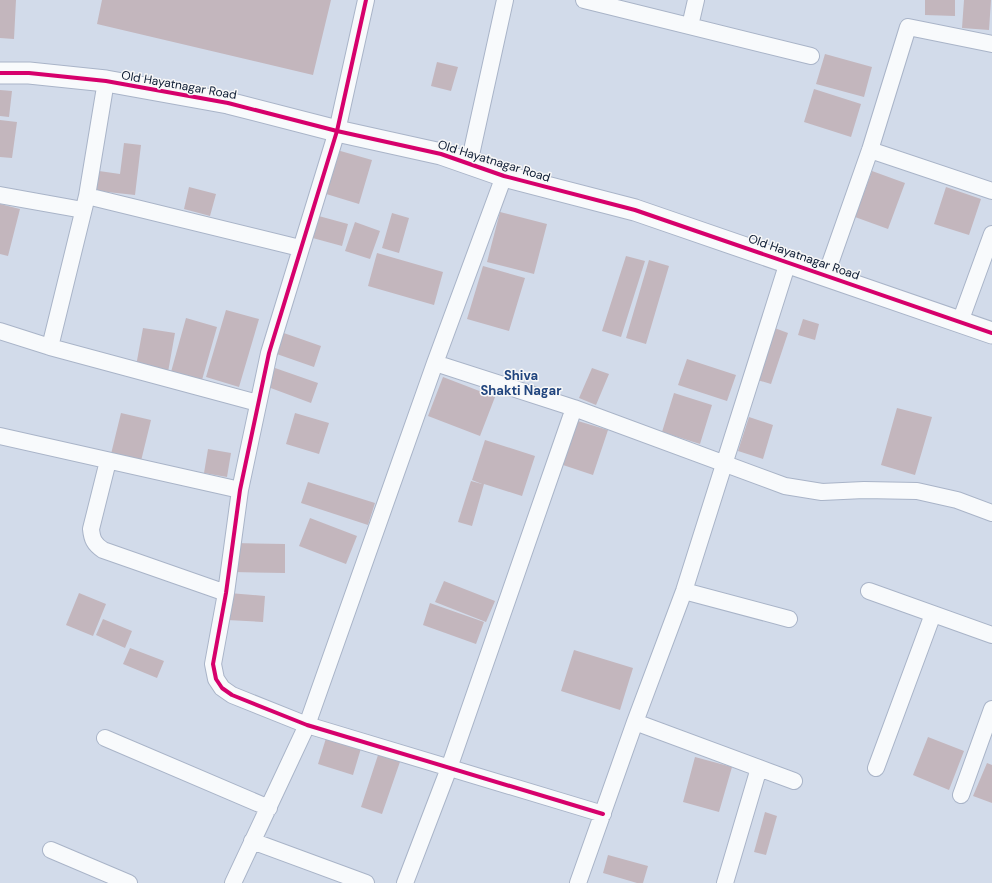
<svg xmlns="http://www.w3.org/2000/svg" width="992" height="883" font-family="'DM Sans',sans-serif">
<style>
.building{fill:#c3b6bd}
.lines{fill:none;stroke-linecap:round;stroke-linejoin:round}
.minor-casing{stroke:#a9b4c8;stroke-width:18}
.tertiary-casing{stroke:#a9b4c8;stroke-width:23}
.minor{stroke:#f8fafc;stroke-width:16}
.tertiary{stroke:#f8fafc;stroke-width:21}
.cycleway-casing{stroke:#f8f8f8;stroke-width:6}
.cycleway{stroke:#d6006c;stroke-width:4}
.labels{text-anchor:middle;dominant-baseline:central;stroke-width:3;stroke-linejoin:round;paint-order:stroke}
.street-label{font-size:12px;fill:#091830;stroke:#f8f8f8}
.neighbourhood-label{font-size:13px;font-weight:bold;fill:#21457e;stroke:#f8f8f8}
</style>
<rect width="100%" height="100%" fill="#d2dbea"/>
<!-- building -->
<path class="building" d="M0,0H16L14,39L0,38Z
M102,0H331L313,75L97,24Z
M925,0H955V16L925,15Z
M964,0H991L989,30L962,28Z
M825,54L872,67L864,97L816,84Z
M437,62L458,67L451,91L431,86Z
M814,89L861,104L851,137L804,122Z
M0,90L12,91L9,117L0,116Z
M0,120L17,122L12,158L0,157Z
M124,143L141,145L135,195L89,190L92,170L120,174Z
M337,150L372,160L359,204L323,193Z
M872,171L905,183L888,229L855,217Z
M189,187L216,194L210,216L184,209Z
M946,187L981,199L969,235L934,224Z
M0,204L20,209L8,256L0,254Z
M500,212L547,224L534,274L487,262Z
M392,213L409,218L399,253L382,248Z
M315,215L348,224L342,246L309,237Z
M355,222L380,231L370,259L345,251Z
M377,253L443,272L434,305L368,286Z
M626,256L645,261L621,337L602,331Z
M649,260L669,266L646,344L626,338Z
M483,266L525,278L509,331L467,319Z
M226,310L259,319L239,387L206,377Z
M186,318L217,327L202,380L171,372Z
M803,319L819,324L815,340L798,335Z
M772,327L788,333L771,384L754,379Z
M143,328L175,333L168,372L136,366Z
M278,331L321,346L314,367L271,352Z
M687,359L736,375L727,401L678,385Z
M275,368L318,383L311,403L268,387Z
M592,368L609,374L596,405L579,398Z
M443,377L495,397L480,436L428,416Z
M674,393L712,405L700,444L662,432Z
M897,408L932,417L915,475L881,465Z
M121,413L151,420L141,461L111,454Z
M295,413L329,423L319,454L286,444Z
M749,417L773,425L763,459L738,451Z
M578,421L608,430L593,475L563,465Z
M485,440L535,456L522,496L484,484L472,526L458,522L471,481L482,484L472,480Z
M208,449L231,453L227,477L204,473Z
M308,482L375,503L368,525L301,503Z
M310,518L357,536L346,564L299,546Z
M234,543L285,544V573L233,572Z
M444,581L495,601L486,622L435,602Z
M79,593L106,604L93,636L66,625Z
M229,593L265,596L263,622L227,620Z
M430,603L484,622L476,644L423,625Z
M103,619L132,631L125,648L96,635Z
M130,648L164,661L157,678L123,664Z
M574,650L633,668L620,710L561,691Z
M327,735L362,745L353,775L318,764Z
M928,737L964,751L949,790L913,775Z
M380,749L402,756L382,814L361,807Z
M695,757L732,767L719,812L683,802Z
M987,763L992,765V803L973,796Z
M765,812L777,816L766,855L754,852Z
M608,855L648,866L643,883H637L603,873Z"/>
<g class="lines">
<!-- minor casing -->
<g class="minor-casing">
<path id="minor" d="M366,0L337,131L269,353L240,490L226,593L213,664L216,679L222,688L232,695L307,725L603,814
M584,0L811,56
M690,26L696,0
M870,150L992,191
M469,164L505,0
M0,195L83,210
M87,196L300,248
M826,275L870,150L908,27L992,44
M960,322L992,234
M0,331L50,347L258,403
M50,347L87,196L106,81
M435,363L574,408L785,486L822,492L864,490L917,491L957,500L992,513
M0,436L240,490
M108,461L91,529C92,539 94,544 103,550L226,593
M684,591L789,619
M869,591L992,635
M635,722L794,781
M105,738L269,808
M876,768L933,614
M961,795L992,709
M252,841L366,883
M51,850L129,883
M233,883L307,725L435,363L504,176
M405,883L449,768L574,408
M578,883L635,722L684,591L788,262
M725,883L759,768"/>
</g>
<!-- tertiary casing -->
<g class="tertiary-casing">
<path id="tertiary" d="M0,73H29L106,81L228,103L337,131L441,154L504,176L635,210L992,333"/>
</g>
<!-- minor -->
<use href="#minor" class="minor"/>
<!-- tertiary -->
<use href="#tertiary" class="tertiary"/>
<!-- cycleway casing -->
<g class="cycleway-casing">
<path id="cycleway" d="M366,0L337,131L269,353L240,490L226,593L213,664L216,679L222,688L232,695L307,725L603,814
M0,73H29L106,81L228,103L337,131L441,154L504,176L635,210L992,333"/>
</g>
<!-- cycleway -->
<use href="#cycleway" class="cycleway"/>
</g>
<g class="labels">
<!-- street labels -->
<g class="street-label">
<text transform="translate(179 85) rotate(10)">Old Hayatnagar Road</text>
<text transform="translate(494 161) rotate(17)">Old Hayatnagar Road</text>
<text transform="translate(804 257) rotate(19)">Old Hayatnagar Road</text>
</g>
<!-- neighbourhood labels -->
<g class="neighbourhood-label">
<text x="521" y="375">Shiva<tspan x="521" dy="15">Shakti Nagar</tspan></text>
</g>
</g>
</svg>
